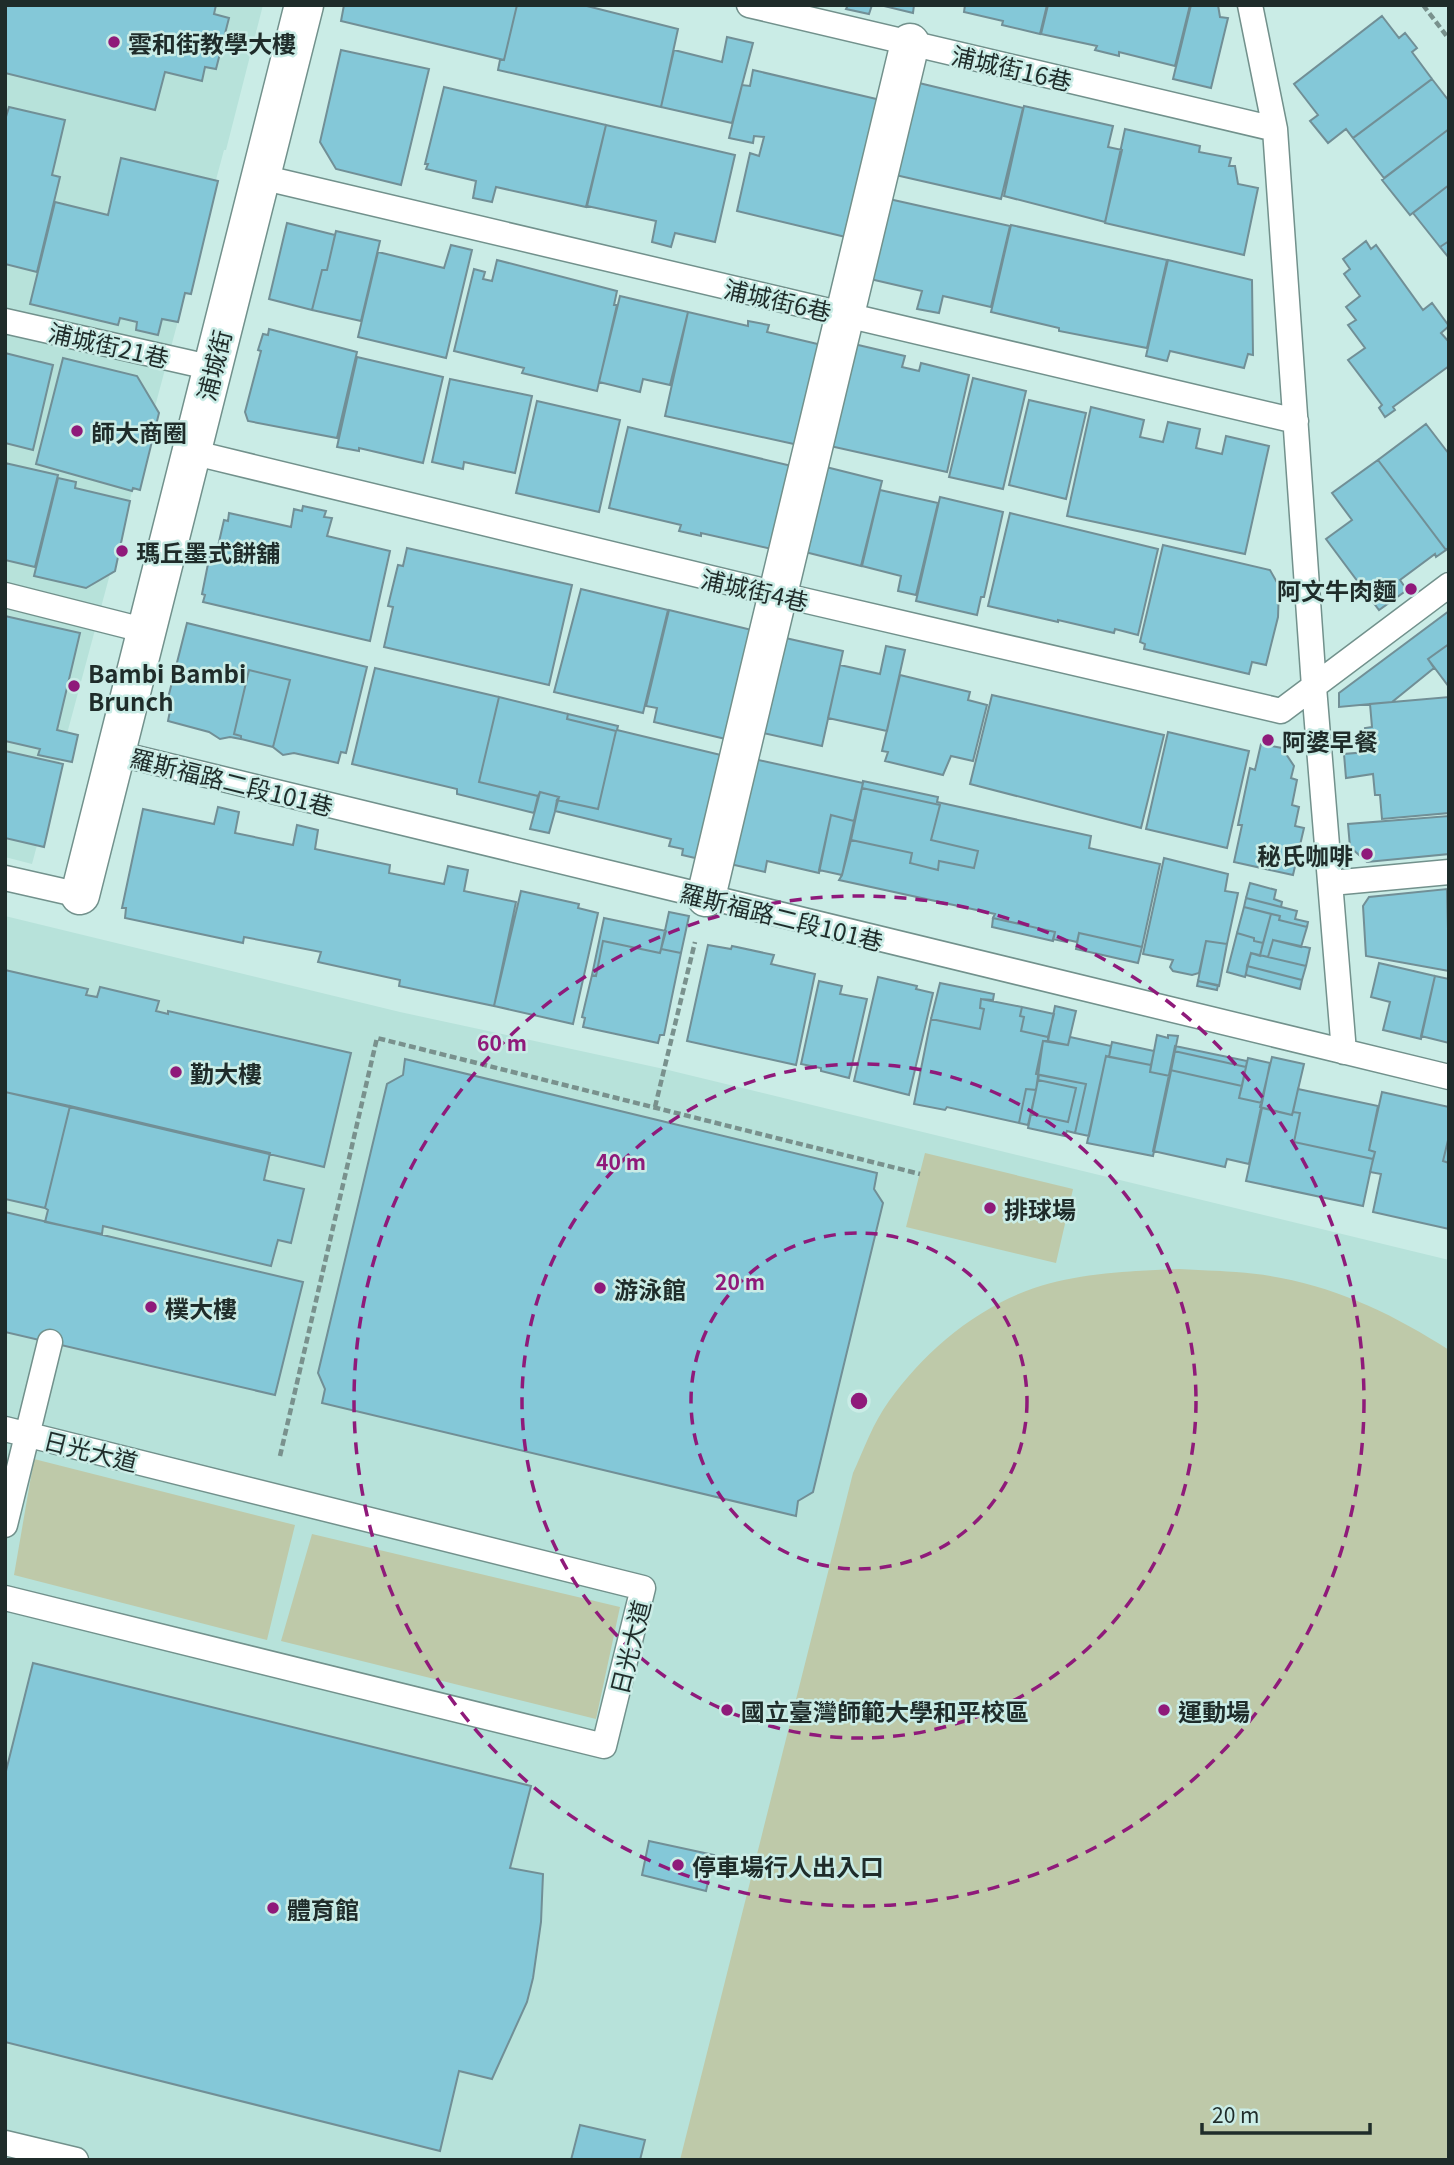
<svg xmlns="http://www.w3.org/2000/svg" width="1454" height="2165" font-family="Georgia,'Noto Sans TC',serif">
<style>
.built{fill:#b7e2da}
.green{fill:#bec9a9}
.building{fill:#84c8d8;stroke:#718f96;stroke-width:2}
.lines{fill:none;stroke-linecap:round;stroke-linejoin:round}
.service-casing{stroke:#72918c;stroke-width:27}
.minor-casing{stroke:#72918c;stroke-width:41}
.path{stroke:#79918d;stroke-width:4.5;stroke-dasharray:7 3.5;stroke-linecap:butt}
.service{stroke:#fff;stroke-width:24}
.minor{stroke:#fff;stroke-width:38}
.ring{fill:none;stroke:#8f1a7a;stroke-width:3.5;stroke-dasharray:12 9}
.poi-dot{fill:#8f1a7a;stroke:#caece6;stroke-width:2.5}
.labels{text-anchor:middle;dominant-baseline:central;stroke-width:5;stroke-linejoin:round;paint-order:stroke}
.poi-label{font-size:24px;font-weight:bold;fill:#1f2c2a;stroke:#caece6;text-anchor:start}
.street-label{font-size:24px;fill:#1f2c2a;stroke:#caece6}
.centre{fill:#8f1a7a;stroke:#caece6;stroke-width:3.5}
.ring-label{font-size:21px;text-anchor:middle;font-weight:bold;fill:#8f1a7a;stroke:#caece6;stroke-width:5;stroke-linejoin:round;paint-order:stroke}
</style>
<rect width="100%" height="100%" fill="#caece6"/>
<!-- built -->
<path class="built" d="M5,5H263L226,150H224L32,864L5,857Z
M5,916L400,1012L664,1069L1449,1260V2160H5Z"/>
<!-- green -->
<path class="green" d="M925,1153L1073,1189L1056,1263L906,1227Z
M1179,1269C1214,1271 1248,1271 1281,1278C1341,1289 1398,1317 1449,1350V2160H680L853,1473C864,1449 873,1423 889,1401C923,1354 971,1312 1026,1291C1074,1273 1128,1271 1179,1269Z
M34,1459L295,1525L267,1640L14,1575Z
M312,1534L620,1607L596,1719L281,1641Z"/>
<!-- building -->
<path class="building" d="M5,5H216L214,14L229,18L216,69L205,67L202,81L165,72L155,110L5,73Z
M344,5H517L504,60L341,21Z
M517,5H583L678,29L661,107L498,70L500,60H504Z
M848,5H872L869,14L846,9Z
M880,5H914L913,13Z
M965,5H1047L1040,34L1002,25L1003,21L964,12Z
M1048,5H1190L1175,66L1119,52V56L1095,50L1097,46L1041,34Z
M1191,5H1218L1220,17L1228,18L1211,88L1173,79Z
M1382,16L1399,38L1405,33L1417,48L1412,52L1432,79L1353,138L1346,129L1328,143L1310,121L1318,115L1294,84Z
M727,37L753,43L732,123L661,107L674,50L722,62Z
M341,50L429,69L401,185L336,169L320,142Z
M753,70L885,101L854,239L737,211L750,153L759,156L764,137L754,136L753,143L729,138L742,85L750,86Z
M1432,79L1449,101V129L1384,178L1353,138Z
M919,83L1023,108L1001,199L891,174Z
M444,87L606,125L586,207L496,187L492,202L473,198L476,181L426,169L428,164H425Z
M1024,106L1113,126L1108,147L1122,150L1105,222L1004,196Z
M9,107L65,120L52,175L60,177L37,272L5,264V120Z
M606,125L735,155L715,242L675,233L671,247L652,242L656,221L587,206Z
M1125,129L1200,146L1199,152L1231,158L1229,166H1235L1238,184L1258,188L1244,255L1105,223Z
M1449,129V185L1410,215L1382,180Z
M121,158L218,181L191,294L185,293L178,322L162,319L158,335L136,330L137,322L120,318L118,325L30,304L55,202L108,215Z
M1449,185V241L1440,247L1413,213Z
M889,199L1010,226L991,307L943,296L939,313L917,309L922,291L870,279Z
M287,223L335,235L327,270H322L312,310L269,299Z
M1011,225L1167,260L1147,348L1059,331V328L991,312Z
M336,231L380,241L361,321L312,310L322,270H327Z
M1366,241L1371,249L1376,245L1423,310L1432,303L1449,326L1441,333L1449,342V366L1393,407L1395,410L1385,417L1379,408L1382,405L1348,360L1365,348L1348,325L1356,320L1346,307L1360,296L1344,274L1350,269L1343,259Z
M1449,241V258L1440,247Z
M451,245L472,250L446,358L358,337L378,252L444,268Z
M497,260L617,291L614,305H617L597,391L522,373L524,368L454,351L474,269L485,272L483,279L492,281Z
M1168,260L1252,280L1253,355L1248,354L1244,368L1170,351L1167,361L1146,356Z
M620,296L688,312L670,385L643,379L640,392L599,382Z
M688,312L748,326V321L769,325L767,332L826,346L803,446L665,416Z
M269,329L357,352L337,438L248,421L245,412L261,351L258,350L263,334L268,335Z
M854,344L905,356L902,367L919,371L921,363L969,375L947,472L830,446Z
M5,353L53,365L33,450L5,443Z
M357,357L443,377L423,463L359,448V451L337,447Z
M63,358L137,376L159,413L140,490L133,488L132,491L36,464Z
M973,378L1026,391L1003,489L949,477Z
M450,379L532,396L515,473L464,462L463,469L432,462Z
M1029,400L1086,413L1066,499L1009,485Z
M537,401L620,420L599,512L516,493Z
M1091,407L1144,420L1140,437L1163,442L1168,422L1200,429L1196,448L1222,454L1226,436L1269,446L1245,554L1067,516Z
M1426,424L1449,454V547L1446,550L1378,460Z
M628,427L796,467L776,550L701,533V536L679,531L681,525L609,508Z
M1378,460L1446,550L1436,557L1435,554L1400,580L1407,590L1379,610L1326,539L1352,520L1332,493Z
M5,463L58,475L35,567L5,560Z
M822,466L882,481L861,566L801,551Z
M58,478L76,482L75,488L130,501L115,571L86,588L34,576Z
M880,490L938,503L916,595L898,591L901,576L862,566Z
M940,497L1003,512L984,597H981L977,615L916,601Z
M303,506L326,511L324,517L332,518L327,536L390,551L370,641L203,602L205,595L202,594L210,554L216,555L224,520L228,521L229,513L291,527L294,509L302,511Z
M1010,513L1158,549L1138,635L1115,629L1114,633L1058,620V622L988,606Z
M1163,545L1270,570L1279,586L1278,617L1266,665L1252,662L1249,674L1144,649L1145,644L1140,642Z
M407,548L572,585L549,685L384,647L393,607L388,606L398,565L403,566Z
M581,589L668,610L643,713L554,692Z
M669,610L760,632L734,741L654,722L657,708L646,706Z
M1449,611V644L1428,659L1434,668L1392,702L1339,707V693Z
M5,616L80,633L57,730L78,735L72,762L38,755L40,749L5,741Z
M187,623L367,667L346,753L341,752L338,763L294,753L283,755L273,747L290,680L249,670L234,734L241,736V739L230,737L220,739L209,732L168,721L170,711L165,710Z
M781,637L843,651L822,746L759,732Z
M1449,644V687L1428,659Z
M886,646L905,650L887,731L828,718L840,665L880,674Z
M375,668L499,697L479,782L538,796L534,813L457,794V789L352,764Z
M249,670L290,680L273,747L241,739V736L234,734Z
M900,675L970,692L968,700L987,705L973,761L951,756L943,775L885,761L888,752L882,751Z
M992,695L1164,735L1141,828L970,784Z
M499,697L568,714L567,719L616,731L598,809L557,800L559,797L540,792L538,796L479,782Z
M1449,697V813L1382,819L1380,795H1375L1373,774L1346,778L1344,754L1367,752L1365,728L1372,727L1370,704Z
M568,714L618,726L617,730L725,756L704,860L682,855L683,849L669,846L671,839L555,811L557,800L598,809L616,731L567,719Z
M1168,732L1249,751L1227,848L1146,829Z
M1261,744L1282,748L1294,766L1291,778L1297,780L1292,805L1299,807L1295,826L1304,828L1293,875L1234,862L1242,825H1238L1250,768L1255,770Z
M5,751L63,764L44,847L5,838Z
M754,759L863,783L854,821L831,815L819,873L767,861L765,872L730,864Z
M863,781L938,797L937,802L1091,836L1089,848L1160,864L1142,947L1079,933L1077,942L1068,940L1067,942L1053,939L1055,932L993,918L995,914L839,880L842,875L851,840L912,853L910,863L938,870L939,861L974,868L978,851L931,840L940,805L862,788Z
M862,788L940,805L931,840L978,851L974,868L939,861L938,870L910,863L912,853L851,840Z
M540,792L559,797L549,833L530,829Z
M218,807L239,812L235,833L293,845L297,825L318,830L315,849L390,865L389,873L444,884L448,866L468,870L464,891L516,902L494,1006L399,986L400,980L318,962L321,952L244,937L243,943L125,918L126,908H122L143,809L214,824Z
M831,815L854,821L842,875L819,870Z
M1449,816V854L1367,862L1350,847L1348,824Z
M1164,858L1228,874L1225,891L1238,893L1227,944L1206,941L1199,973L1192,975L1173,971L1170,967L1173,960L1143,954Z
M1250,883L1276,890L1274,899L1282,902L1281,907L1246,898Z
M1447,889L1449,971L1366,956L1363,906L1369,897Z
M521,891L579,904L578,908L598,913L573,1024L494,1006Z
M1246,898L1297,911L1295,919L1308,922L1307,927L1279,920L1280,916L1244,907Z
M1244,907L1271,914L1263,943L1254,941V938L1237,933Z
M669,912L689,916L681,953L661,949Z
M1271,914L1280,916L1279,920L1307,927L1301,947L1273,940L1268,957L1260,955Z
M604,918L666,931L660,953L603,941L596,976L592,975Z
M993,918L1055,932L1053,941L992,927Z
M1079,933L1142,947L1138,963L1076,949Z
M1237,933L1254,938V941L1263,943L1260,956L1251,953L1245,977L1227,972Z
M1273,940L1310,948L1306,966L1268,957Z
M603,941L660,953L661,949L681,953L664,1035H660L658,1043L583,1027L585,1018L582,1017L592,975L596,976Z
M1206,941L1227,944L1219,986L1198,981Z
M708,945L731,949L732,946L774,955L771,964L815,974L796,1065L687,1041Z
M1251,953L1306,966L1302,980L1247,966Z
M1379,963L1435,976L1421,1039L1383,1030L1390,1002L1371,997Z
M1247,966L1302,980L1300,989L1246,975Z
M5,970L88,989L86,995L97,997L100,987L159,1001L156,1011L168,1014V1011L351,1053L324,1167L5,1092Z
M1435,976L1449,979V1043L1421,1036Z
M878,977L917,986L916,989L933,993L909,1095L854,1081Z
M819,981L842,986L840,994L867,999L849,1078L821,1071V1068L801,1064Z
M1198,981L1218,985L1217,990L1197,986Z
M940,983L994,994L993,1000L981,999L980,1008L984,1009L980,1029L931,1019Z
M981,999L1022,1007L1020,1016L1024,1017L1021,1031L1048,1037V1041H1043L1036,1090L1026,1089L1019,1123L947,1107L945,1110L914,1104L931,1019L980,1029L984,1009L980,1008Z
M1055,1006L1076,1011L1068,1045L1048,1041Z
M1022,1007L1054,1014L1048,1037L1021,1031L1024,1017L1020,1016Z
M1157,1035L1168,1038V1035L1178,1036L1170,1076L1150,1072Z
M1070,1037L1111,1046L1109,1057L1106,1056L1089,1136L1075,1133L1086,1084L1036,1074L1043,1041L1068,1045Z
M1112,1042L1154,1051L1151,1065L1109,1057Z
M1175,1046L1247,1061L1246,1067L1174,1051Z
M1174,1051L1246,1067L1242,1086L1170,1070Z
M1106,1056L1151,1065L1150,1072L1170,1076L1153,1156L1087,1143Z
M1272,1057L1304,1064L1292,1115L1260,1107Z
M1248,1058L1270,1063L1262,1103L1239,1098Z
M405,1059L877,1173L874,1189L883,1203L813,1492L798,1501L796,1516L322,1403L325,1389L318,1373L387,1084L403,1075Z
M1170,1070L1242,1086L1239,1098L1262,1103L1249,1164L1227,1159L1225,1167L1153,1151Z
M1039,1075L1086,1084L1075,1133L1067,1131L1065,1136L1028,1128L1031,1114L1068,1122L1076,1088L1038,1080Z
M1038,1080L1076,1088L1068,1122L1031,1114Z
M1026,1089L1036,1090L1028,1125L1019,1123Z
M1298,1089L1378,1106L1369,1150L1375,1152L1373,1159L1294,1142L1300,1113L1293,1112Z
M5,1092L70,1106L45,1208L5,1199Z
M1382,1092L1449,1107V1136L1443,1161L1449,1163V1229L1373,1212L1381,1174L1370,1172L1375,1152L1369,1150Z
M70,1106L270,1153L264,1180L304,1189L291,1243L278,1240L271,1266L103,1226L102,1234L45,1222L48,1210L45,1208Z
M1262,1108L1292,1115L1293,1112L1300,1113L1294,1142L1373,1159L1363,1206L1246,1181Z
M1449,1136V1163L1443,1161Z
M5,1212L303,1282L275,1395L5,1332Z
M33,1663L531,1786L510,1868L543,1874L541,1922L533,1978L527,2002L492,2079L459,2071L440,2151L5,2042V1775Z
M649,1841L714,1855L706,1891L642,1875Z
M649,1841L714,1855L706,1891L642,1875Z
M580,2125L645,2140L640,2160H571Z
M580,2125L645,2140L640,2160H571Z"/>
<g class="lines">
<!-- service casing -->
<g class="service-casing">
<path id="service" d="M749,5L1275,129
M1250,5L1275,129L1314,687L1344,1052
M261,177L1296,421
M5,321L213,368
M191,452L777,594L1281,711L1449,585
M5,595L147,631
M116,753L1449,1077
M5,878L80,895
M1331,883L1449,872
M5,1429L643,1588L604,1746L5,1598
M5,1525L50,1342
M5,2143L76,2160"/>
</g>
<!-- minor casing -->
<g class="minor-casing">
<path id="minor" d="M80,895L304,5
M706,897C772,612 844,329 910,43"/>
</g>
<!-- path -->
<path class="path" d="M1423,5L1449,39
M655,1107L695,942
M280,1456L377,1038L920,1174"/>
<!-- service -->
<use href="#service" class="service"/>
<!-- minor -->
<use href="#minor" class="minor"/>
</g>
<!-- distance rings -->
<g class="ring">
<circle cx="859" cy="1401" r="168"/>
<circle cx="859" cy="1401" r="337"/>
<circle cx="859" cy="1401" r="505"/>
</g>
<!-- markers -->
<g class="poi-dot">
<circle cx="114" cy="42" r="7"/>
<circle cx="77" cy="431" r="7"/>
<circle cx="122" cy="551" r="7"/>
<circle cx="1411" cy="589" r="7"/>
<circle cx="74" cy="686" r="7"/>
<circle cx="1268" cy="740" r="7"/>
<circle cx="1367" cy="854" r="7"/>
<circle cx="176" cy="1072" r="7"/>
<circle cx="990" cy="1208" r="7"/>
<circle cx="600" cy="1288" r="7"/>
<circle cx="151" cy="1307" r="7"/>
<circle cx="727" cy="1710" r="7"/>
<circle cx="1164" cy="1710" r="7"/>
<circle cx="678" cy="1865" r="7"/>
<circle cx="273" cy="1908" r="7"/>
</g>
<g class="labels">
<!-- poi labels -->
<g class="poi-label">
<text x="128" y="42">雲和街教學大樓</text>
<text x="91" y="431">師大商圈</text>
<text x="136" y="551">瑪丘墨式餅舖</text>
<text x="1397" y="589" text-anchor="end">阿文牛肉麵</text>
<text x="88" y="672">Bambi Bambi<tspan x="88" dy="28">Brunch</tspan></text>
<text x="1282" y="740">阿婆早餐</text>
<text x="1353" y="854" text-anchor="end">秘氏咖啡</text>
<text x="190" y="1072">勤大樓</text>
<text x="1004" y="1208">排球場</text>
<text x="614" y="1288">游泳館</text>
<text x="165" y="1307">樸大樓</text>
<text x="741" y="1710">國立臺灣師範大學和平校區</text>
<text x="1178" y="1710">運動場</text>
<text x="692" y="1865">停車場行人出入口</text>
<text x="287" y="1908">體育館</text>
</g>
<!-- street labels -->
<g class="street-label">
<text transform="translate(1012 67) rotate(13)">浦城街16巷</text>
<text transform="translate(778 299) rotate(13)">浦城街6巷</text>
<text transform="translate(109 344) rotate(13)">浦城街21巷</text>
<text transform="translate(213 365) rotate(-76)">浦城街</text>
<text transform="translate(755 589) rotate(13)">浦城街4巷</text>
<text transform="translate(232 781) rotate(14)">羅斯福路二段101巷</text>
<text transform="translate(782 916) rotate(14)">羅斯福路二段101巷</text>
<text transform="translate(91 1450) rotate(14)">日光大道</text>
<text transform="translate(629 1647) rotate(-76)">日光大道</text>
</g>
</g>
<circle cx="859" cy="1401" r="10" class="centre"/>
<g class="ring-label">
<text x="502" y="1051">60 m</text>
<text x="621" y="1170">40 m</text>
<text x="740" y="1290">20 m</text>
</g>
<!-- border -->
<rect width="1454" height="2165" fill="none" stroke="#1f2c2a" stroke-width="14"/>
<!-- scale -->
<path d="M1202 2123v10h168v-10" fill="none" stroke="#1f2c2a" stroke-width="3.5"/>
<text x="1212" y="2123" font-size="21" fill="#1f2c2a" stroke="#caece6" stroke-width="5" paint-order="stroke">20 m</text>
</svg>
